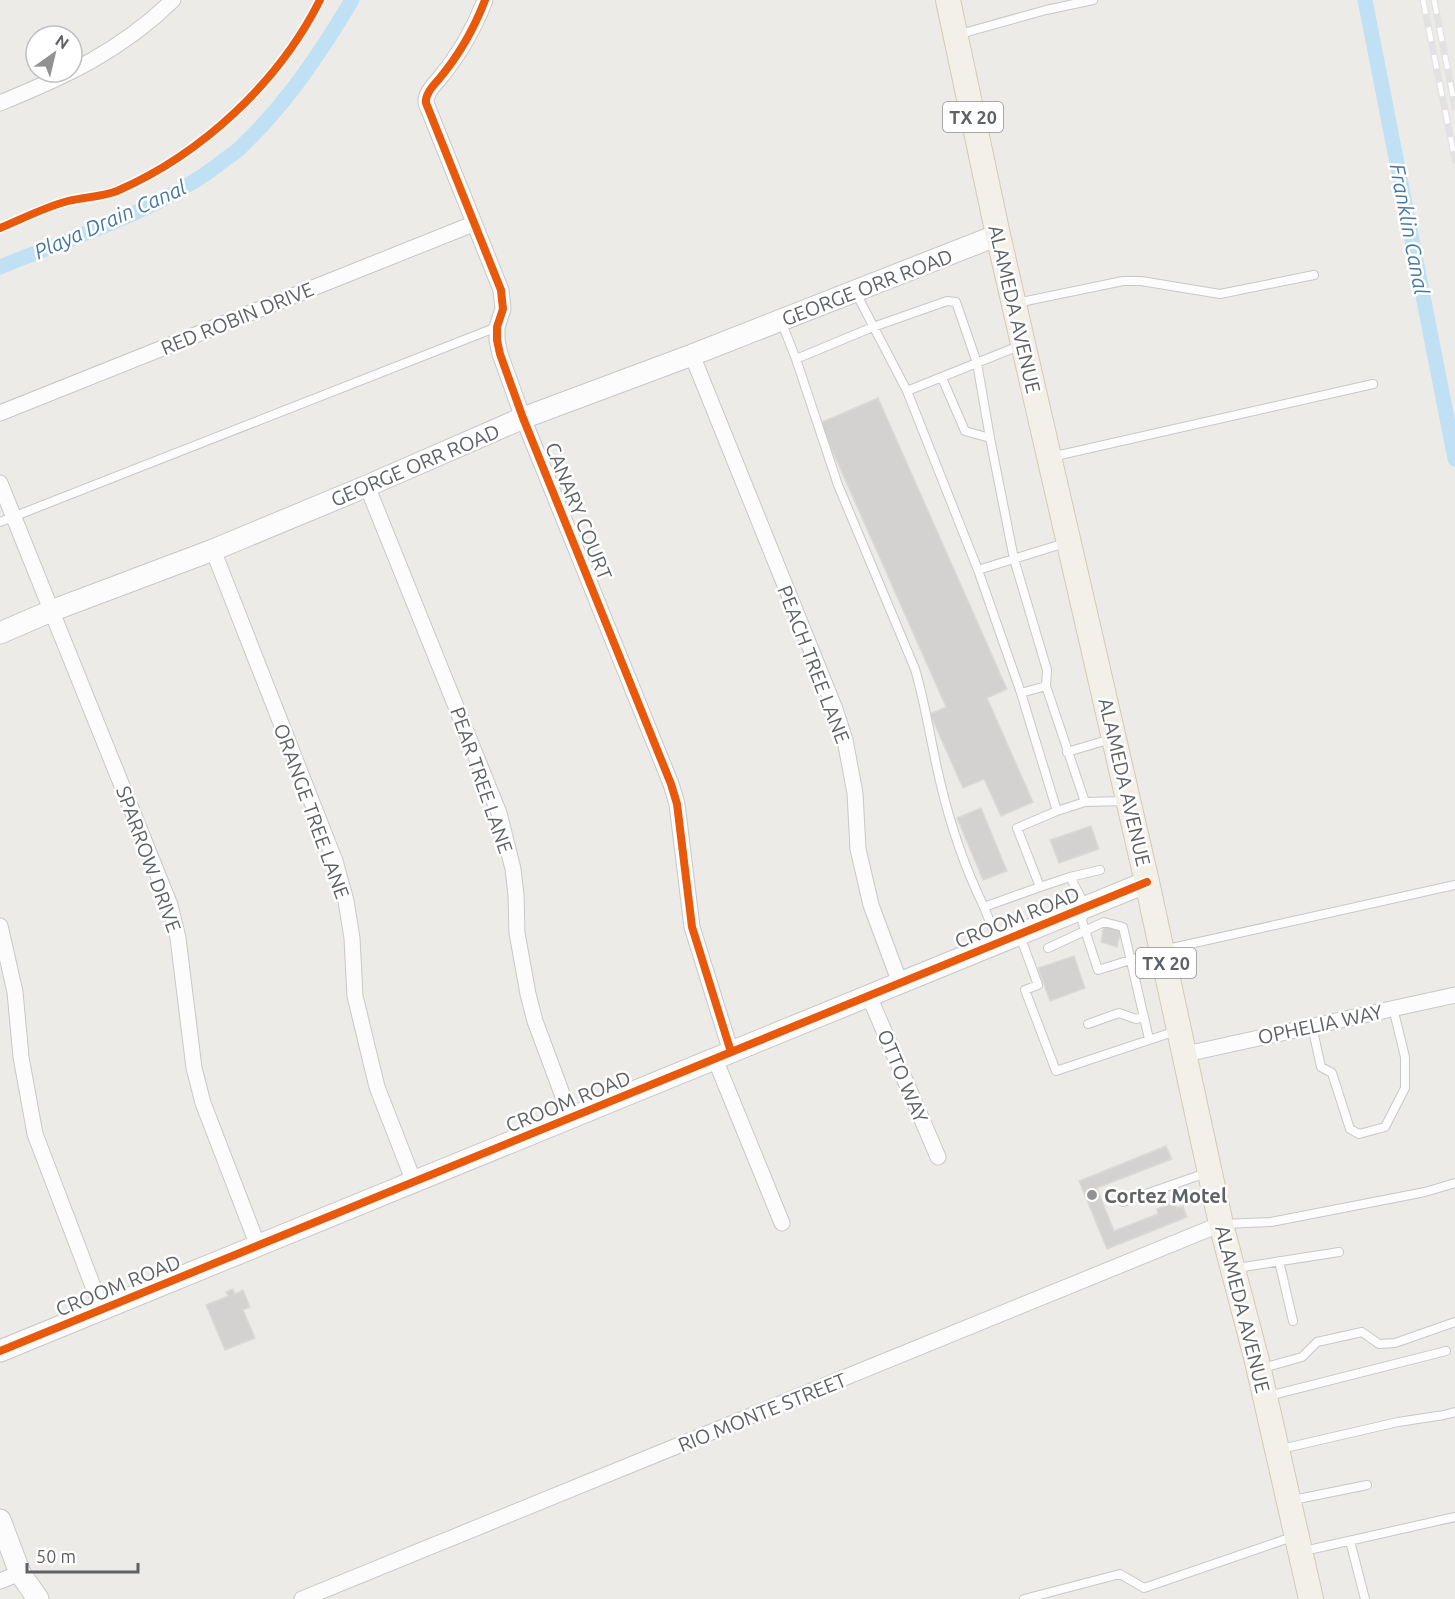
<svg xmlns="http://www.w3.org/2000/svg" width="1455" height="1599" font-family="Ubuntu,sans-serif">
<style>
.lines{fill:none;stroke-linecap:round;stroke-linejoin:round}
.canal{stroke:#c0e1f4;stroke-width:15}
.building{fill:#d4d2d1;stroke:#dcdad8;stroke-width:1.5}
.lane-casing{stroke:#c7c8c8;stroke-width:10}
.street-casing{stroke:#c7c8c8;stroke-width:17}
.secondary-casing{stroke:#c7c8c7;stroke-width:23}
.primary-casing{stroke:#d3c9b8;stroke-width:26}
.lane{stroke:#fcfcfc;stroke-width:8}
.street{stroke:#fcfcfc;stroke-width:15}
.secondary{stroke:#fcfcfc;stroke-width:21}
.primary{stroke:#f3f0e9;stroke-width:24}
.rail-casing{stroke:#e3e2e2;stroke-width:7}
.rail{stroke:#fff;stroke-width:4.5;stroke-dasharray:14;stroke-linecap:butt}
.cycleway-casing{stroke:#fff;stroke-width:11}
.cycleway{stroke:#e8590c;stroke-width:8}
.poi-dot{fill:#909293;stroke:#fff;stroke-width:2}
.labels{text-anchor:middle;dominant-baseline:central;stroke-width:5;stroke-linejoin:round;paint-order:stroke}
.shield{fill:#fff;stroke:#8e9193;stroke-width:1.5}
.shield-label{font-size:18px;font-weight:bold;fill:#5e6265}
.street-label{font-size:20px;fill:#5e6265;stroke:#fff}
.poi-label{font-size:20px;font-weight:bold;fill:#5e6265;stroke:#fff;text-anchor:start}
.water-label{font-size:21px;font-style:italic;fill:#4679a2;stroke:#fff}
</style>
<rect width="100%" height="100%" fill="#edebe8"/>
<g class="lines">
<!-- canal -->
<path class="canal" d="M1365,0L1455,459
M0,267C73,237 154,213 218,165C226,158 236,153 243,145C287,103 321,52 352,0"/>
</g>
<!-- building -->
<path class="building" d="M878,398L1007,689L987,698L1033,802L1001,816L984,779L963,788L930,714L946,707L820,423Z
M981,808L1007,871L983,880L957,818Z
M1091,826L1099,849L1059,863L1050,840Z
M1104,925L1121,930L1117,947L1101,942Z
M1074,956L1085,988L1050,1001L1038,968Z
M1166,1146L1172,1159L1097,1188L1114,1231L1158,1214L1157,1209L1175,1202L1177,1208L1183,1206L1187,1217L1107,1249L1079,1181Z
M233,1289L235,1294L243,1290L250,1307L243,1310L255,1338L225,1350L206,1305L228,1296L226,1292Z"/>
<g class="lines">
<!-- lane casing -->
<g class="lane-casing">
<path id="lane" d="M960,34L1046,10L1093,0
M856,293L907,391
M1016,303L1123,281H1141L1220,294L1314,275
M781,321L796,359L873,327L947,301L956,302L977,363L990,438L1014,559L1047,670L1046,686L1085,802
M1019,346L907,391L978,570L1065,543
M796,359L838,485L915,669C926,706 931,744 940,781C950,824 965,868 984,907
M942,378L965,431L990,438
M1051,457L1373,384
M0,522L497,327
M978,570L1021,693L1057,811L1017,828L1040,887L984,907L997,940
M1021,693L1046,686
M1067,752L1111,739
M1057,811L1085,802L1126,801
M1070,877L1100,870
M1040,887L1070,877L1086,907L1082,921L1098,970L1163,950L1455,885
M1020,936L1038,985L1025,990L1056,1071L1176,1031
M1048,948L1104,922L1123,927L1149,1039
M1088,1024L1119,1013L1136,1019L1144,1017
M1312,1026L1321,1067L1332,1073L1350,1129L1359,1134L1385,1127L1405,1088V1057L1393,1008
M1123,1202L1206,1173
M1223,1224L1271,1222L1425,1192L1455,1183
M1279,1261L1293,1321
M1237,1268L1339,1252
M1263,1368L1302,1357L1317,1342L1362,1332L1379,1344L1395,1343L1455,1322
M1269,1396L1446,1351
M1281,1449L1398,1422L1444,1415L1455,1412
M1293,1500L1367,1485
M1350,1541L1365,1599
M1304,1551L1455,1517
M1024,1599L1120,1574L1144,1588L1295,1536"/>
</g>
<!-- street casing -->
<g class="street-casing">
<path id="street" d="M485,0C474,29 459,55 439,79C433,86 425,94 426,103L501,290L503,309L497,327V340L500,354L523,418L671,784L677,804L692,927L731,1052
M0,103C66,76 121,51 173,0
M692,355L835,709L845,740L855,793L858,849L871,905L900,983
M0,413L473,224
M0,483L170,905L178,938L194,1068L203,1103L258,1246
M367,486L499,813L513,869L516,895L517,933L528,994L535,1021L571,1118
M213,550L335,861L346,901L352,938L355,996L377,1087L414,1182
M0,926L15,992L21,1057L35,1134L102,1310
M869,996L938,1157
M1186,1054L1455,995
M715,1059L782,1223
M0,1581L20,1573
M302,1599L1221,1224"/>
</g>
<!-- secondary casing -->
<g class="secondary-casing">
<path id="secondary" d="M0,633L51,611L213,550L367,486L523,418L692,355L998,235
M0,1351L1147,882
M0,1520L20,1573L38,1599"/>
</g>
<!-- primary casing -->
<g class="primary-casing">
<path id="primary" d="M948,0L998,235L1147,882L1221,1224L1256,1357L1311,1599"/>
</g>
<!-- lane -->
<use href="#lane" class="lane"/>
<!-- street -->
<use href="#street" class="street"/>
<!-- secondary -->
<use href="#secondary" class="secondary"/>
<!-- primary -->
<use href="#primary" class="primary"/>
<!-- rail casing -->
<g class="rail-casing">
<path id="rail" d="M1423,0L1455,160
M1434,0L1455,107"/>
</g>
<!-- rail -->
<use href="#rail" class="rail"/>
<!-- cycleway casing -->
<g class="cycleway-casing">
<path id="cycleway" d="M485,0C474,29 459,55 439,79C433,86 425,94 426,103L501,290L503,309L497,327V340L500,354L523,418L671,784L677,804L692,927L731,1052
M0,228C22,219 45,207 68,201C84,197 102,197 117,191C202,154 279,82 320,0
M0,1351L1147,882"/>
</g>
<!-- cycleway -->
<use href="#cycleway" class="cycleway"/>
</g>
<!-- markers -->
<circle class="poi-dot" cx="1092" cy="1195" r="6"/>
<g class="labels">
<!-- shield labels -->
<g class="shield">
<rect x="943" y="102" width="60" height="30" rx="4.5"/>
<rect x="1136" y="948" width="60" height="30" rx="4.5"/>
</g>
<g class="shield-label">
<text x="973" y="117">TX 20</text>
<text x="1166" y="963">TX 20</text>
</g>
<!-- street labels -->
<g class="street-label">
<text transform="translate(867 287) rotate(-21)">GEORGE ORR ROAD</text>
<text transform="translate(1015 309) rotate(77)">ALAMEDA AVENUE</text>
<text transform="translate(237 318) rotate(-22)">RED ROBIN DRIVE</text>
<text transform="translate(415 465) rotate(-23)">GEORGE ORR ROAD</text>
<text transform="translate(579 511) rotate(68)">CANARY COURT</text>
<text transform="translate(814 664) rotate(69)">PEACH TREE LANE</text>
<text transform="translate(482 780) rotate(71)">PEAR TREE LANE</text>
<text transform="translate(1125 782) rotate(77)">ALAMEDA AVENUE</text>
<text transform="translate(312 811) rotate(70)">ORANGE TREE LANE</text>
<text transform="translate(149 859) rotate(70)">SPARROW DRIVE</text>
<text transform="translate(1017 917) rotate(-22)">CROOM ROAD</text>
<text transform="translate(1320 1024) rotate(-12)">OPHELIA WAY</text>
<text transform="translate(903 1076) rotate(67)">OTTO WAY</text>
<text transform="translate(568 1101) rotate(-22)">CROOM ROAD</text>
<text transform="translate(118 1285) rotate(-22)">CROOM ROAD</text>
<text transform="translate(1243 1309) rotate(76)">ALAMEDA AVENUE</text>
<text transform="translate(762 1412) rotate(-22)">RIO MONTE STREET</text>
</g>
<!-- poi labels -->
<g class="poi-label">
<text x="1104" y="1195">Cortez Motel</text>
</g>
<!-- water labels -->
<g class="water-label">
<text transform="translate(110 219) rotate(-24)">Playa Drain Canal</text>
<text transform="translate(1410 229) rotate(79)">Franklin Canal</text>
</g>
</g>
<!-- north arrow -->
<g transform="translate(54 54) rotate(34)"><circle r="28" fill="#ffffff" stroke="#bfc0c1" stroke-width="1.5"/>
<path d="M0-4.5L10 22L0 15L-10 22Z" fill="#909293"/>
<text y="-9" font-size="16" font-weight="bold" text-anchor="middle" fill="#5e6265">N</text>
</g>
<!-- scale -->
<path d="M27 1563v9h111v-9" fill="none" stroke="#5e6265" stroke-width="3"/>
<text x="36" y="1563" font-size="18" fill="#5e6265" stroke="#ffffff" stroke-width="4.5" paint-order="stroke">50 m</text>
</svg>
